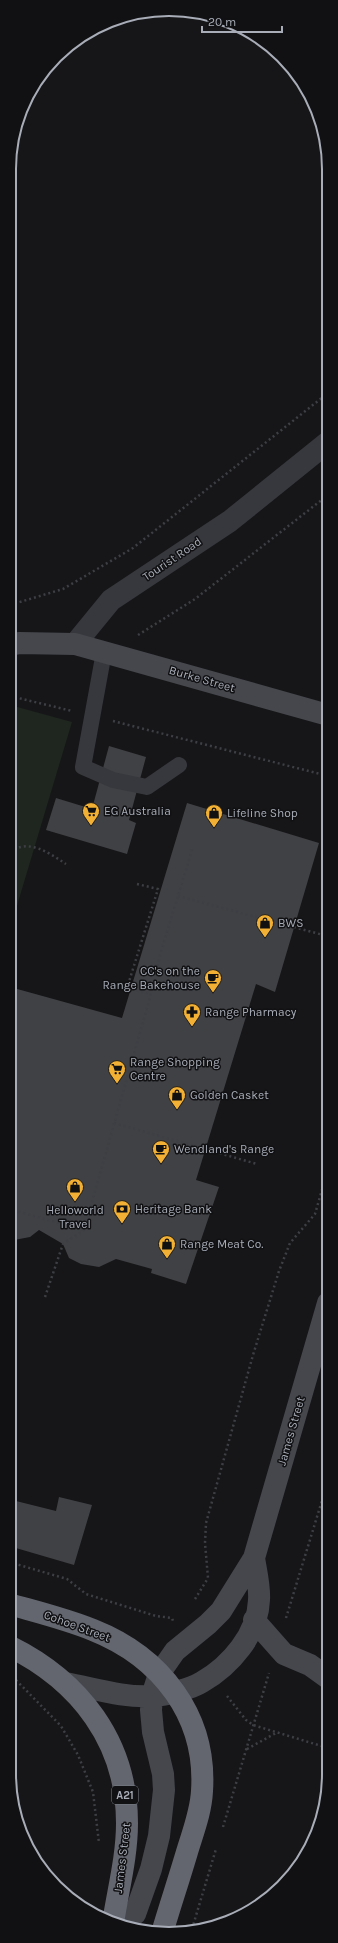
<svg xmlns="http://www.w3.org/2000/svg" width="338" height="1943" font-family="Karla,sans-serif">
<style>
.green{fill:#1e261f}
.building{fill:#404145}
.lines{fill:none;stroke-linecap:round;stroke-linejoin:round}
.path{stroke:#3d3f44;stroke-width:2.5;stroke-dasharray:2 3;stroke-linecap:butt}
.lane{stroke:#37383d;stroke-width:16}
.street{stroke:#37383d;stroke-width:22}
.secondary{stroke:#45474d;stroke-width:22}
.highway{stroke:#63666e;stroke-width:22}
.labels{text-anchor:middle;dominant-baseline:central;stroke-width:3;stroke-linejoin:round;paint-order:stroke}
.shield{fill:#111113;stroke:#7b7e86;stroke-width:1}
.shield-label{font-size:11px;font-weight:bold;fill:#a8adb8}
.street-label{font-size:12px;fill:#a8adb8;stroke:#111113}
.poi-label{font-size:12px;fill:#a8adb8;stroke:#111113;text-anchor:start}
.rim{fill:none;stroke:#a8adb8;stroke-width:2}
</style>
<rect width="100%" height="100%" fill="#161618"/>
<!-- green -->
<path class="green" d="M10,705L72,722L10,929Z"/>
<!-- building -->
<path class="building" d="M109,746L146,757L129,820L136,823L127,854L46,830L56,798L92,809Z
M187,803L319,843L275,992L256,984L196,1180L219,1187L186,1284L151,1273L152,1269L116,1259L99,1267L81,1264L69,1258L63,1244L39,1230L30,1237L9,1241L10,987L122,1018Z
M9,1482L17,1484L12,1500L56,1511L59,1497L92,1505L74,1565L9,1546Z"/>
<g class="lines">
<!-- path -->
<path class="path" d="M10,605L63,589L133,548L328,393
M138,635L195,599L328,495
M10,696L72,711
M113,721L328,776
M10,852C29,838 49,853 66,864
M137,884L158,889L127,988L151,994
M178,896L327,936
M114,1123L257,1164
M9,1209L84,1230
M45,1297L63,1244L84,1230L151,994L160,955L193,847
M9,1562L67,1579L86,1594L156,1616L172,1618L173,1621
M195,1599L208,1578L205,1543L206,1523L253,1355L279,1271L290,1243L315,1214L328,1169
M286,1618L328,1481
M16,1680L61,1726L78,1755L93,1792L99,1843
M227,1696L246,1720L253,1725L328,1748
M247,1749L276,1733
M223,1827L269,1673
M192,1929L216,1849"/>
<!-- lane -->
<path class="lane" d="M104,652L83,767L113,780L147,787L179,765"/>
<!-- street -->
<path class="street" d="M75,644L111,600L230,521L328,442"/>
<!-- secondary -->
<path class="secondary" d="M10,645L19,643L75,644L328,715
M254,1620L284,1654L310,1665L328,1678
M65,1683C93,1688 124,1698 152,1696C166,1695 191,1689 202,1682C230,1666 258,1634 259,1600C260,1587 256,1571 254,1558
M119,1924L135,1914L151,1869L159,1836L164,1790L163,1774L153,1732L151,1710L152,1696L159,1674L175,1651L208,1624L221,1611L254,1558L328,1303"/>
<!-- highway -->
<path class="highway" d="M9,1604C37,1612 66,1619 93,1630C161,1657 207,1716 202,1791C201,1812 193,1832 187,1852C179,1879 170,1906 162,1933
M9,1646C80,1681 127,1742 127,1823C127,1857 118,1890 113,1923"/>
</g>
<!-- icons -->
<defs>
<g id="supermarket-pin" transform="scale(0.9)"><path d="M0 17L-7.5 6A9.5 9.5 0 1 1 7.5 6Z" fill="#f2b134" stroke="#111113"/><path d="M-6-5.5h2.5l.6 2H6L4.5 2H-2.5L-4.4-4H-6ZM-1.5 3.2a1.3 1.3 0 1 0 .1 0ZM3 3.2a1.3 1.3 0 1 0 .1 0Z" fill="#111"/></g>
<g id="shop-pin" transform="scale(0.9)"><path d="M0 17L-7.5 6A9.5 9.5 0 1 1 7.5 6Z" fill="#f2b134" stroke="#111113"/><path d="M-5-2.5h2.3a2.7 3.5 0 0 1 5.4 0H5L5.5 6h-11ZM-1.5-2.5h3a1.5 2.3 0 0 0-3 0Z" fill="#111"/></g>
<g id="cafe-pin" transform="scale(0.9)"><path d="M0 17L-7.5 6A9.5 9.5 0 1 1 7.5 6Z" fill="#f2b134" stroke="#111113"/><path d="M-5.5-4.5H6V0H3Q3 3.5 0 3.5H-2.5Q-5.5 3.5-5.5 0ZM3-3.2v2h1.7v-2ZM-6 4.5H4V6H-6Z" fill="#111"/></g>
<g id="pharmacy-pin" transform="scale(0.9)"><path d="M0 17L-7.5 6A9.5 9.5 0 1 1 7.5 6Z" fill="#f2b134" stroke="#111113"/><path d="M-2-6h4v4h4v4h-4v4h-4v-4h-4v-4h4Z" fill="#111"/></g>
<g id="bank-pin" transform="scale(0.9)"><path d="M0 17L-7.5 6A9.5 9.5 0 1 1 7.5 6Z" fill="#f2b134" stroke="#111113"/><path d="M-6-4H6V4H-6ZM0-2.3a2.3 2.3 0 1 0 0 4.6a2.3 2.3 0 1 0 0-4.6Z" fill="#111"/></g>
</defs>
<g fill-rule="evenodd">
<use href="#supermarket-pin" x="91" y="811"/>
<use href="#shop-pin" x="214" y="813"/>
<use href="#shop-pin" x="265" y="923"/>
<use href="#cafe-pin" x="213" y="978"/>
<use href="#pharmacy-pin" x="192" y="1012"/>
<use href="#supermarket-pin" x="117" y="1069"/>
<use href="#shop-pin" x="177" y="1095"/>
<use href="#cafe-pin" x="161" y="1149"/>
<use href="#shop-pin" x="75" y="1187"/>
<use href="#bank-pin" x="122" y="1209"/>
<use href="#shop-pin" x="167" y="1244"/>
</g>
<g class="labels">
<!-- shield labels -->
<rect class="shield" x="112" y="1786" width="26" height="18" rx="3"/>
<g class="shield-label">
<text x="125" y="1795">A21</text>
</g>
<!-- street labels -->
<g class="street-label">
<text transform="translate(172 559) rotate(-34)">Tourist Road</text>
<text transform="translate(202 679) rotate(16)">Burke Street</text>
<text transform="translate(291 1431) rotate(-74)">James Street</text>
<text transform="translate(77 1626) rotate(20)">Cohoe Street</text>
<text transform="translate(122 1858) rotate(-83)">James Street</text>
</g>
<!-- poi labels -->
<g class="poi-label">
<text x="104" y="811">EG Australia</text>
<text x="227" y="813">Lifeline Shop</text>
<text x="278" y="923">BWS</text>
<text x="200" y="971" text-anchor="end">CC's on the<tspan x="200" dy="14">Range Bakehouse</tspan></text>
<text x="205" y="1012">Range Pharmacy</text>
<text x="130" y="1062">Range Shopping<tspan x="130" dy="14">Centre</tspan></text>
<text x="190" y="1095">Golden Casket</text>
<text x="174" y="1149">Wendland's Range</text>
<text x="135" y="1209">Heritage Bank</text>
<text x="75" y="1210" text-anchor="middle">Helloworld<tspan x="75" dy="14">Travel</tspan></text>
<text x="180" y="1244">Range Meat Co.</text>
</g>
</g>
<!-- crop -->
<path d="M0 0H338V1943H0ZM169 16H169A153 153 0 0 1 322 169V1774A153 153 0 0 1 169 1927H169A153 153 0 0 1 16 1774V169A153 153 0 0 1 169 16Z" fill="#111113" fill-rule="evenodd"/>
<path class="rim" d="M169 16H169A153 153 0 0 1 322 169V1774A153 153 0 0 1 169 1927H169A153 153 0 0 1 16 1774V169A153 153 0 0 1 169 16Z"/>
<!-- scale -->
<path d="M202 26v6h80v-6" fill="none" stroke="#a8adb8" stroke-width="2"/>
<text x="208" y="26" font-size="12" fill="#a8adb8" stroke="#111113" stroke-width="3" paint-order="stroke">20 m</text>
</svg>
